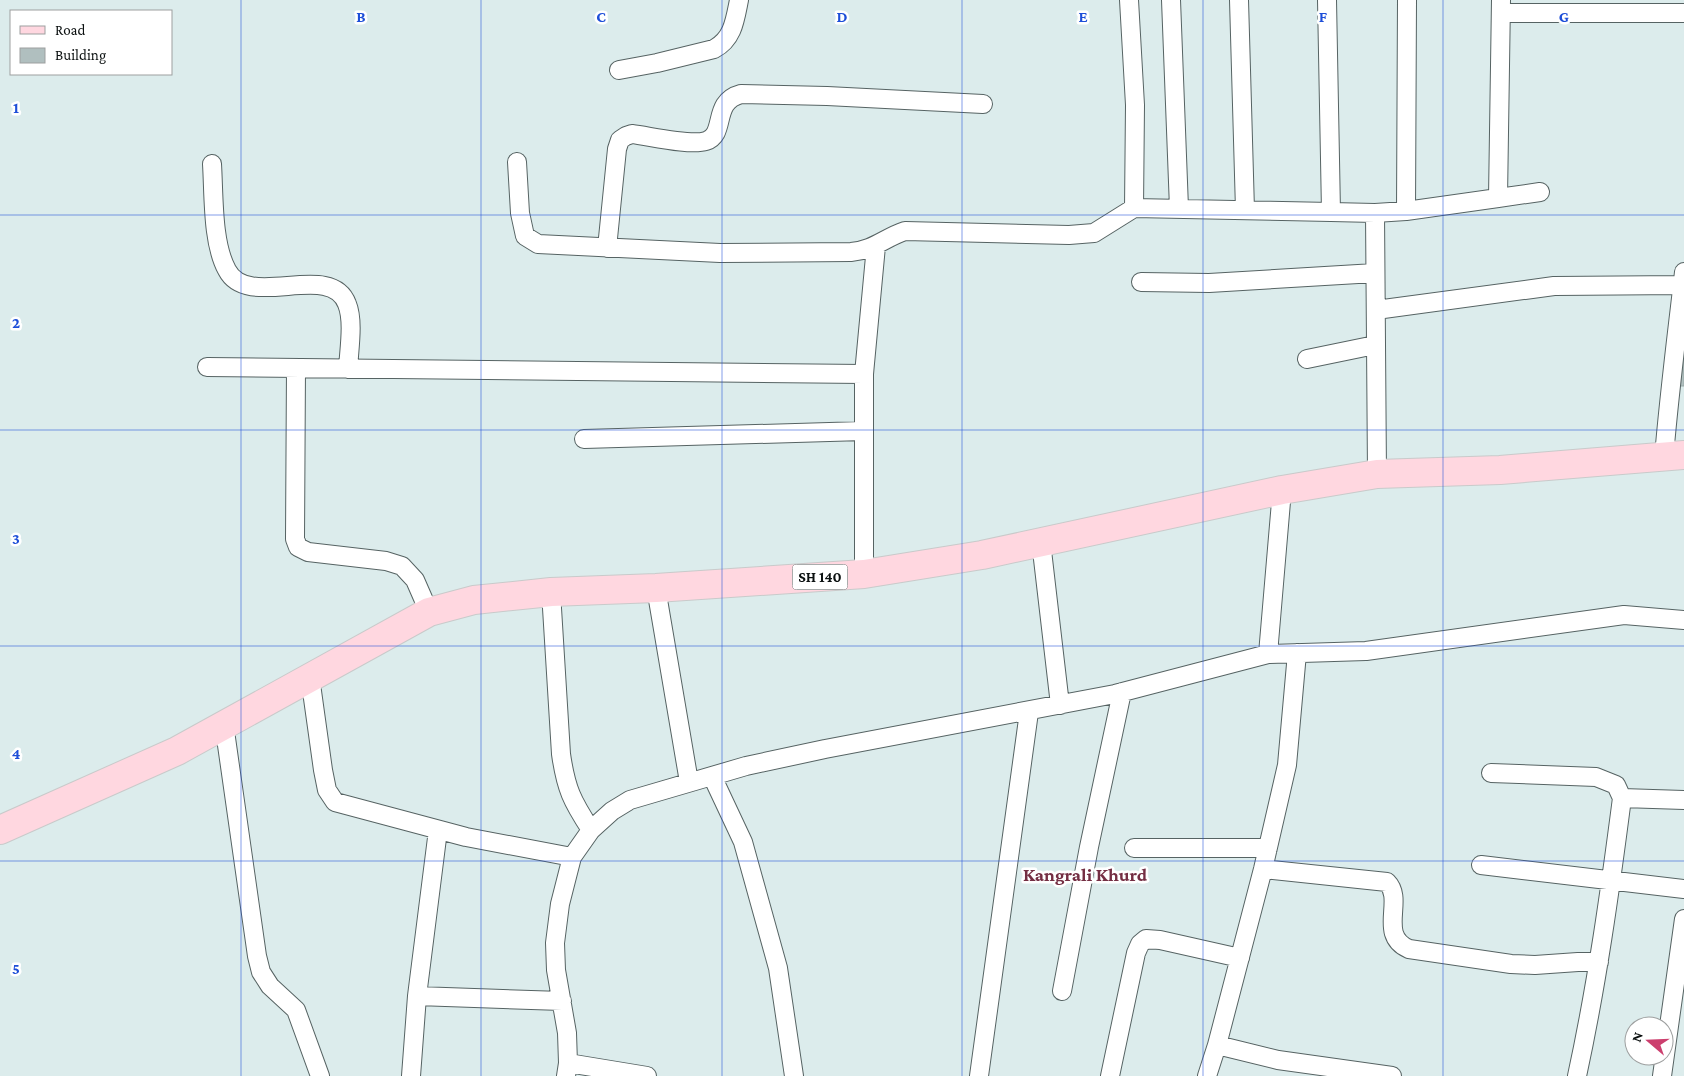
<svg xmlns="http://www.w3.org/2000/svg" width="1684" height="1076" font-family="'Crimson Pro',serif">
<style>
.building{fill:#b0bfbf;stroke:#99a8a7}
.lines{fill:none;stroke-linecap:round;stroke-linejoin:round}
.minor-casing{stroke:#566363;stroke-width:20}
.primary-casing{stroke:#c9caca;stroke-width:30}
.minor{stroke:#fff;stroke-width:18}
.primary{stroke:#ffd7e0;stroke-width:28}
.grid{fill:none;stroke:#1d4ed8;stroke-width:1;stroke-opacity:0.55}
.labels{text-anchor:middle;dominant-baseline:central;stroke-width:5;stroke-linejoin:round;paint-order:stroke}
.shield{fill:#fff;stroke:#545858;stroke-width:1}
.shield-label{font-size:15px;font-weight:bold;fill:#0b1010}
.quarter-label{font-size:19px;font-weight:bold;fill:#742e43;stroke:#fff}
.grid-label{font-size:16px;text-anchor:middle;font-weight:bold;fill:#1d4ed8;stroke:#fff;stroke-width:5;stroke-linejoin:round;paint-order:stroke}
</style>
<rect width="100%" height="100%" fill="#dcecec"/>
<!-- building -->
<path class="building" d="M1683,350H1684V386H1679Z"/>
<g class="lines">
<!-- minor casing -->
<g class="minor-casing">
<path id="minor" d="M1129,0L1135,105L1134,208
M1171,0L1179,208
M1239,0L1245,210
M1327,0L1331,212L1375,213L1377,474
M1501,13H1684
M619,70L657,63L714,49C733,39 735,20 739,0
M517,162L520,213L525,236L538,244L720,253L851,252C874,250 884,238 905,231L1069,235L1094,233L1134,208L1331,212
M212,164C214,195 212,243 227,270C248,311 331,260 347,304C354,321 349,350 348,369
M1498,198L1540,192
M1406,211L1407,0
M1375,213L1406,211L1498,198L1501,0
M607,248L617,149L620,140L626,136L632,134C649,136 690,146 706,141C727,134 711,102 741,94L827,96L983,104
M1141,282L1209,283L1375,273
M1376,310L1554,286L1683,285
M1307,359L1375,345
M207,367L864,374
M296,368L295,539L298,547L308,552L386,561L402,566L415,580L429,612
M584,439L863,431
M1664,457C1669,395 1677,334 1684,272
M1041,542L1060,705
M864,574V374L876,246
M656,588L689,782
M551,592L561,754C566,789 572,801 591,830
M1268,654L1282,490
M310,677L323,770L327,790L335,802L466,837L572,857
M224,724L257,956L261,972L270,986L296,1010L320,1076
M1491,773L1596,777L1616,785L1622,798C1610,891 1597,984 1577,1076
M712,776L743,842L778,968L794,1076
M1622,798L1684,800
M1134,848H1268
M1481,865L1684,889
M1263,869L1387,882C1405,900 1377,935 1409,949L1511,964L1535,965L1578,962H1599
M1062,991L1089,847L1122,692
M417,996L562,1001
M1217,1045L1278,1060L1392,1076
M568,1063L647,1076
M411,1076L417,996L438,830
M566,1076L568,1063L567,1033L556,970L555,943L560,904L572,857L591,830L612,811L630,800L746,766L825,749L1115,694L1268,654L1366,651L1624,615L1684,620
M979,1076L1029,712
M1110,1076L1136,953L1140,944L1146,939L1160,940L1240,958
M1207,1076L1217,1045L1263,869L1287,765L1297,653
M1662,1076L1684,919"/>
</g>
<!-- primary casing -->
<g class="primary-casing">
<path id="primary" d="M0,830L177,751L429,612L474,600L551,592L656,588L864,574L982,555L1282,490L1377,474L1500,470L1684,455"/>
</g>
<!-- minor -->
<use href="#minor" class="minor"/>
<!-- primary -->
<use href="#primary" class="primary"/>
</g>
<!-- grid -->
<path class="grid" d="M241,0V1076M481,0V1076M722,0V1076M962,0V1076M1203,0V1076M1443,0V1076M0,215H1684M0,430H1684M0,646H1684M0,861H1684"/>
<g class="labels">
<!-- shield labels -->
<rect class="shield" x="792.5" y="564.5" width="55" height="25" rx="4"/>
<g class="shield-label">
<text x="820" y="577">SH 140</text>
</g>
<!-- quarter labels -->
<g class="quarter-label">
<text x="1085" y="874">Kangrali Khurd</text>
</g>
</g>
<g class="grid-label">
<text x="361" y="22">B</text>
<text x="601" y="22">C</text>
<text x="842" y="22">D</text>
<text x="1083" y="22">E</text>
<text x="1323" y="22">F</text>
<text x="1564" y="22">G</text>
<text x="16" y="113">1</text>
<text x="16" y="328">2</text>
<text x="16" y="544">3</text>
<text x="16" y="759">4</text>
<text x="16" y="974">5</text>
</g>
<!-- legend -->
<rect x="10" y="10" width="162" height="65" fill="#ffffff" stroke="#9d9f9f"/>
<rect x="20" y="26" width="25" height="8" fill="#ffd7e0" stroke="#9d9f9f"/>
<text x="55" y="35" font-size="15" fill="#0b1010">Road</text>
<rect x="20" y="48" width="25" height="15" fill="#b0bfbf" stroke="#9d9f9f"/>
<text x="55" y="60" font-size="15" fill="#0b1010">Building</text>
<!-- north arrow -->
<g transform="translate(1649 1041) rotate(289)"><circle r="24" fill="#ffffff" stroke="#9d9f9f"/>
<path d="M0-4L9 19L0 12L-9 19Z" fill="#cc3f6e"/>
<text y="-8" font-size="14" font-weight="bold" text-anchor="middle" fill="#0b1010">N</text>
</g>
</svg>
